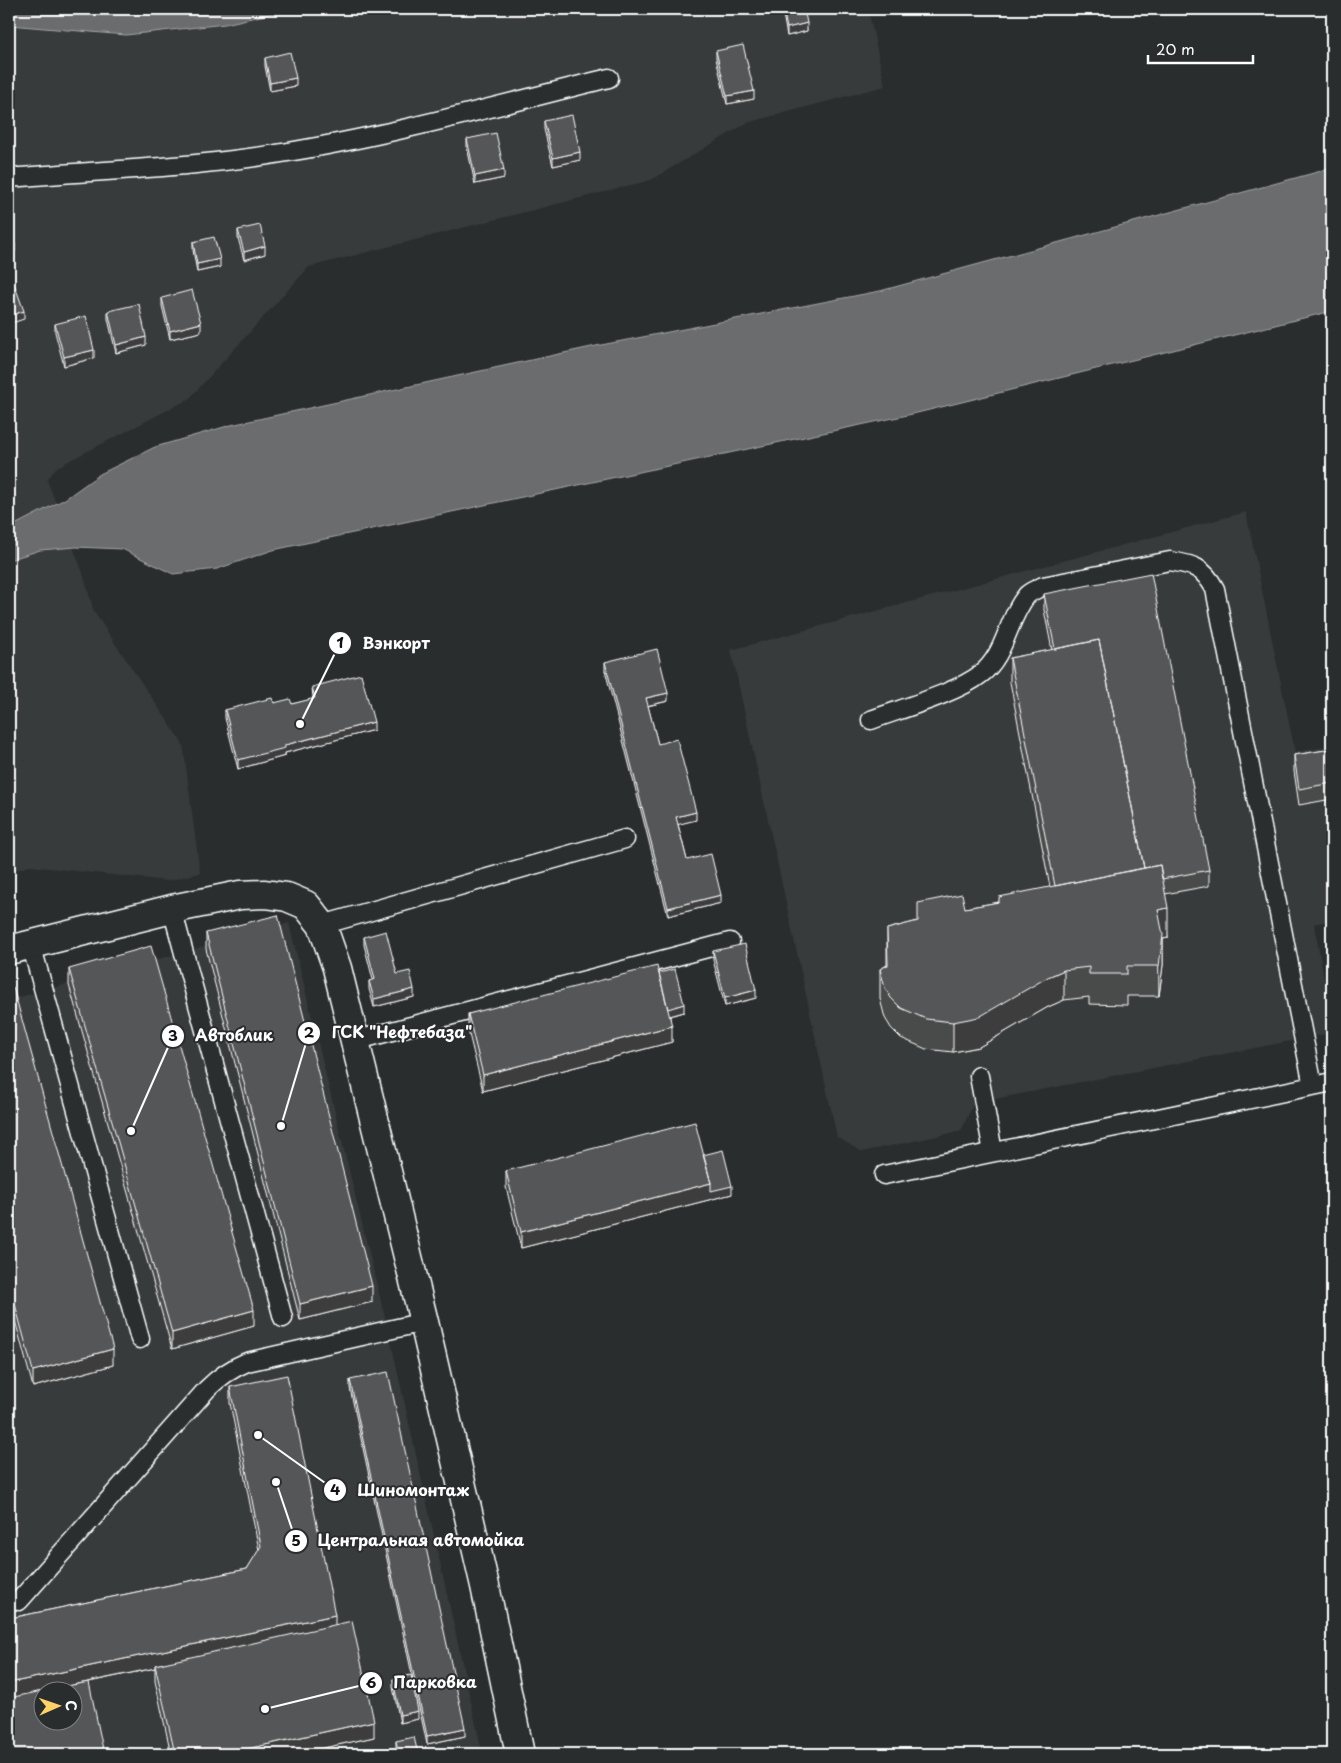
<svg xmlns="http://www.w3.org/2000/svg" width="1341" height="1763" font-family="'Playpen Sans',sans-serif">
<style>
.built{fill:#373a3b;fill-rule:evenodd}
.water{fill:#6a6c6d;stroke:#a6a7a7}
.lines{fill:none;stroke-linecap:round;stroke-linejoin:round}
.service-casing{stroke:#fff;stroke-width:21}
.minor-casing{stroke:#fff;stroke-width:31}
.service{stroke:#2a2d2e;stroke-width:18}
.minor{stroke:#2a2d2e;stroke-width:28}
.wall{fill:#494b4c;stroke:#fff}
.shaded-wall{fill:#3c3d3e;stroke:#fff}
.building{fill:#555758;stroke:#fff}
.leader{fill:none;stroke:#fff;stroke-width:2}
.callout-dot{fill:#fff;stroke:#2a2d2e;stroke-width:2}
.mark-label{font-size:15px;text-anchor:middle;font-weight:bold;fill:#111}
.callout-label{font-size:16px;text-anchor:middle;font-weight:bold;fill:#fff;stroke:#2a2d2e;stroke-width:4;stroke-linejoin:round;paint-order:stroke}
</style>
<rect width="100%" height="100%" fill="#2a2d2e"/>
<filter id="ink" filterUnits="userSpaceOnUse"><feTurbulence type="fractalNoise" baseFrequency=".02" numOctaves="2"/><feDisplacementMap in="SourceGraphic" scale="10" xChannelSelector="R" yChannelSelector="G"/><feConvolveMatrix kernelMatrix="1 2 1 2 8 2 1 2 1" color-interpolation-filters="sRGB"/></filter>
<g filter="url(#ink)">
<!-- built -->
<path class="built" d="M293,9H868L885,86L747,123L651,180L309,267L189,399L57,467L47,480L83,573L94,612L183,744L200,873L167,881L30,866L9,872V25L126,35L225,24Z
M1246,512L1295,752L1332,746V920L1314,924L1332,1022V1033L974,1103L961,1131L862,1152L837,1137L731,650Z
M289,923L393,1351L481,1747L461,1754H9V1000ZM42,1690H72V1720H42Z"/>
<!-- water -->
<path class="water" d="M9,9H292L225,24L126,35L9,25Z
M1332,168V311L917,413L273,550L217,569L173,574L122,549L76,547L40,550L9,560V528L65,499L100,474L155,447L231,425L596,346L880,291Z"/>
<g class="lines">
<!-- service casing -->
<g class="service-casing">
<path id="service" d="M9,178C101,170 196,168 288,152C396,134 503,104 609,78
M871,720C900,709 957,693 981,674C1006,655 1007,619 1027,595C1031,591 1038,589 1043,586L1170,561C1194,565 1203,567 1215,589L1313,1086
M172,909L283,1318
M322,925L625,839
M31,944L140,1339
M354,1041L730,942
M979,1076L993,1152
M884,1175L1332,1082
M19,1601L207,1389C219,1377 230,1369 247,1362L424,1322"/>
</g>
<!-- minor casing -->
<g class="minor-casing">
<path id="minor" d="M9,950L172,909L240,895L265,894L287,897L306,905L322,925L337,968L424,1322L485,1586L520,1754"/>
</g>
<!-- service -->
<use href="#service" class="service"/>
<!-- minor -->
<use href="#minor" class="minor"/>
</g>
<!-- wall -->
<path class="wall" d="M782,9H804L807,31L787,36Z
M716,51L754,99L727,104L716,59Z
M265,58L296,86L270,91L265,66Z
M544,121L580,160L553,166L544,129Z
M467,139L504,178L475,184L467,147Z
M238,230L265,254L244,260L238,238Z
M193,242L220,267L197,272L193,250Z
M162,298L201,332L170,339L162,306Z
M108,311L146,345L116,353L108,319Z
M55,324L94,358L64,366L55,332Z
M1044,594L1209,870V886L1165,894L1168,938L1163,939V965L1159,996H1127V1005L1089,1004V997L1064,1000L1048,1007L979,1047L953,1052L926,1049L901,1038L891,1028L885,1018L880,999V969L887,965V929L918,921L965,908L999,902L1050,887L1010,682V658L1052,650L1044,610Z
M605,662L668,701L648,706L658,744L696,820L678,824L687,860L721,903L668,916L605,670Z
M312,687L374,730L285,753V756L238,769L225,718V710L274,703L292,704L313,699Z
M1332,749V799L1299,805L1294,771V755Z
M206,933L372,1302L300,1320L206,949Z
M364,937L397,974L414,997L374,1007L369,989V981L373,980L364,945Z
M713,951L756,998L725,1006L713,960Z
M69,969L254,1326L172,1349L69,985Z
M659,973L684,1012L670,1016L672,1042L483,1091L468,1030V1014Z
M9,988L113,1365L33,1387L9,1298Z
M703,1155L732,1194L521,1248L506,1187V1171Z
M350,1380L465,1736L427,1744L350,1388Z
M230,1387L335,1625L374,1737L296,1754H171L155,1681V1668L89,1682L11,1618L247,1569L259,1550L230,1403Z
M393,1679L418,1719L400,1723L393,1687Z
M396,1741L418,1754H397L396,1749Z"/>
<!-- shaded-wall -->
<path class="shaded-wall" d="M807,23V31L787,36V28Z
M296,78V86L270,91V83Z
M754,91V99L727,104V96Z
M580,152V160L553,166V158Z
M504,170V178L475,184V176Z
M15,244V252L9,255V246Z
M265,246V254L244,260V252Z
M220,259V267L197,272V264Z
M24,311V319L9,324V316Z
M201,323V332L170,339V331Z
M146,337V345L116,353V345Z
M94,350V358L64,366V357Z
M668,693V701L646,706V698Z
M374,722V730L285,753V756L238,769V760L285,745Z
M696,812V820L676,825V817Z
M721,895V903L668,916V908Z
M1168,908V938L1163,939V965L1159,996L1158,910Z
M1064,970V1000L1048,1007L979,1047L953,1052V1022L1048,977Z
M414,989V997L374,1007V999Z
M756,990V998L725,1006V998Z
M684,1004V1012L666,1017V1009Z
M672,1026V1042L483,1091V1075Z
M711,1183L732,1186V1194L521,1248V1232Z
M372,1286V1302L300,1320V1304Z
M254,1310V1326L172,1349V1333Z
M113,1349V1365L33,1387V1371Z
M335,1615V1631L155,1665V1668L49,1690H42V1692L9,1699V1683Z
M418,1711V1719L400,1723V1715Z
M374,1721V1737L296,1754H224Z
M465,1728V1736L427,1744V1736Z"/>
<!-- building -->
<path class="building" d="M783,9H804L807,23L787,28Z
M743,45L754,91L727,96L716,51Z
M290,52L296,78L270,83L265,58Z
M572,115L580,152L553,158L544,121Z
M496,133L504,170L475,176L467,139Z
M260,225L265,246L244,252L238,230Z
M9,227L15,244L9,246Z
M214,237L220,259L197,264L193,242Z
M12,278L24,311L9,316V279Z
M192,290L201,323L170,331L162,298Z
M139,304L146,337L116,345L108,311Z
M86,316L94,350L64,357L55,324Z
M1151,573L1209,870L1162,879L1160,865L1144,868L1099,640L1055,649L1044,594Z
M1099,640L1144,868L1055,886L1010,658Z
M657,649L668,693L646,698L658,744L677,739L696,812L676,817L687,860L711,854L721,895L668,908L605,662Z
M361,674L374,722L285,745V748L238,760L225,710L272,698L274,703L290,699L292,704L315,698L312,687Z
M1332,749V783L1299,789L1294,755Z
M1160,865L1168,908L1158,910L1163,935L1159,966H1127V974H1089V967L1064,970L1048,977L979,1017L953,1022L926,1019L901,1008L891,998L885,988L880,969L888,965L887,929L918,921V903L962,894L965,908L999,902V897Z
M278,915L372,1286L300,1304L206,933Z
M386,931L397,974L410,971L414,989L374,999L369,981L375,979L364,937Z
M745,944L756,990L725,998L713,951Z
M151,946L254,1310L172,1333L69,969Z
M657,966L672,1026L483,1075L468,1014Z
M675,969L684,1004L668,1009L659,973Z
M13,987L113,1349L33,1371L9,1282V988Z
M695,1122L711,1183L521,1232L506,1171Z
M723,1150L732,1186L711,1191V1183L703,1155Z
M388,1372L465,1728L427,1736L350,1380Z
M287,1375L335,1615L9,1683V1616L11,1618L247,1569L261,1546L230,1387Z
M352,1621L374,1721L224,1754H175L155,1665Z
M411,1675L418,1711L400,1715L393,1679Z
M89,1682L104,1754H9V1698L42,1691V1720H72V1690H45Z
M414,1737L418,1754H399L396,1741Z"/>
</g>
<!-- callouts -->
<path class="leader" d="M300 724L340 643M281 1126L309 1033M131 1131L173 1036M258 1435L335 1490M276 1482L296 1541M265 1709L371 1683"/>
<g class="callout-dot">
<circle cx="300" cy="724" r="5"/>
<circle cx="281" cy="1126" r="5"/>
<circle cx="131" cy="1131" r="5"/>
<circle cx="258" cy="1435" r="5"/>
<circle cx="276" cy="1482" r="5"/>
<circle cx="265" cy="1709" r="5"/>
<circle cx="340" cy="643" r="12"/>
<circle cx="309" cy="1033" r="12"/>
<circle cx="173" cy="1036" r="12"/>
<circle cx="335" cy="1490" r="12"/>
<circle cx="296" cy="1541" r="12"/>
<circle cx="371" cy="1683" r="12"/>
</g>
<g class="mark-label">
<text x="340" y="648">1</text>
<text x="309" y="1038">2</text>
<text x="173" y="1041">3</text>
<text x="335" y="1495">4</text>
<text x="296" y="1546">5</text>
<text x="371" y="1688">6</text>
</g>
<g class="callout-label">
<text x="396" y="649">Вэнкорт</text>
<text x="402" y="1038">ГСК "Нефтебаза"</text>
<text x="234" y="1041">Автоблик</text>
<text x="413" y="1496">Шиномонтаж</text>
<text x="421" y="1546">Центральная автомойка</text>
<text x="435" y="1688">Парковка</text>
</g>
<!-- margin -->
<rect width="1341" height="1763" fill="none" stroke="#2a2d2e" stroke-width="30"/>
<rect x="15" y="15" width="1311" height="1733" fill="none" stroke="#fff" stroke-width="2" filter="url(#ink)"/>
<!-- north arrow -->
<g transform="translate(58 1706) rotate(88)"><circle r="24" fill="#2a2d2e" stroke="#7f8182"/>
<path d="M0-4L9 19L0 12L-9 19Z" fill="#ffd166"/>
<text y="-8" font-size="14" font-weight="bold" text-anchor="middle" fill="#ffffff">С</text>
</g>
<!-- scale -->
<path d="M1148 55v8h105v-8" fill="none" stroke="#ffffff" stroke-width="2.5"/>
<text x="1156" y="55" font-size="15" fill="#ffffff" stroke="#2a2d2e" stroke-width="4" paint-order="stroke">20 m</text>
</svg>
